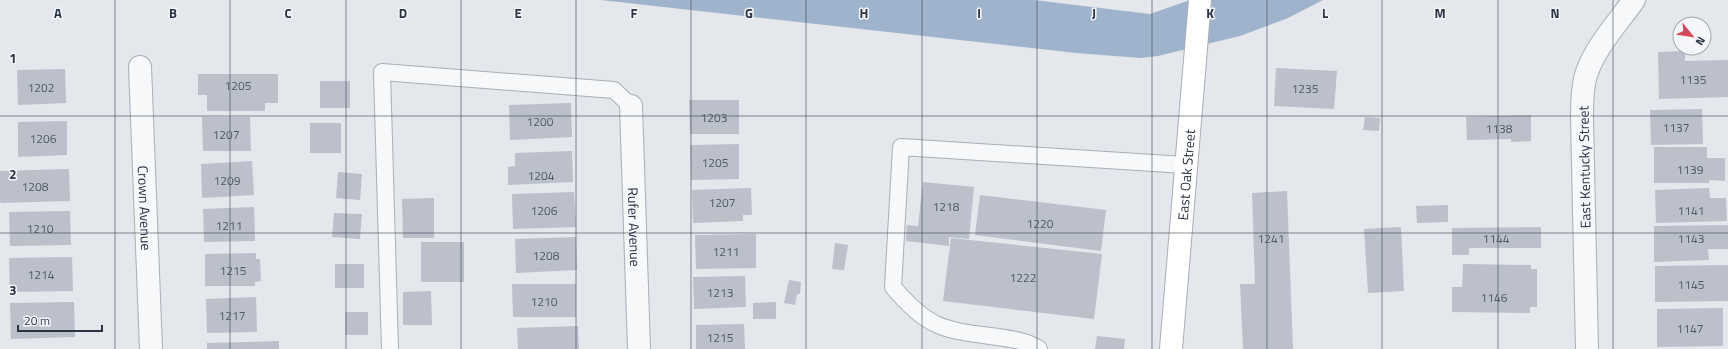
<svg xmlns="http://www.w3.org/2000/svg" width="1728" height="349" font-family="'Titillium Web',sans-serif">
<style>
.water{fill:#9fb4cc}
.building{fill:#bbc0ca}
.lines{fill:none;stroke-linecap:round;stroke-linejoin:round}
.service-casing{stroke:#a9aeb7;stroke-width:18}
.minor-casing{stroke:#a9aeb7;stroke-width:24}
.tertiary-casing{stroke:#a9aeb7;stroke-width:24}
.secondary-casing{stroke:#a9aeb7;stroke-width:24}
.service{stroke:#f7f8fa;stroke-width:16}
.minor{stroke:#f7f8fa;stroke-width:22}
.tertiary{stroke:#f7f8fa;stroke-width:22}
.secondary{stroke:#fff;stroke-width:22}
.grid{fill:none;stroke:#2b3445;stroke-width:1;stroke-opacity:0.55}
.labels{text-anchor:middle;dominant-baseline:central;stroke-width:3;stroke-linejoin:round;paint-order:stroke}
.number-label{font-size:12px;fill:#4f5766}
.street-label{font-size:14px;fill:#2b3445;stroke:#f4f6f9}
.grid-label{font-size:13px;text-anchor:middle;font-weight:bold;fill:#2b3445;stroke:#f4f6f9;stroke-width:3;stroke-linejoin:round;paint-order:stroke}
</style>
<rect width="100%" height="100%" fill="#e4e7ec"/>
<!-- water -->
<path class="water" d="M601,0H1034L1150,14L1190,0H1323L1288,18L1240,36L1158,56L1141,58L1076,53Z"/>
<!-- building -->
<path class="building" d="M1685,51V61L1728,60V97L1659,99L1658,52Z
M1276,68L1337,71L1334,109L1274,106Z
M65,69L66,103L18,105L17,70Z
M198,74H278V103H265V111H207V95H198Z
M320,81H350V108H320Z
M689,100H739V134H690Z
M571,103L572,137L510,140L509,105Z
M1702,109L1703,144L1651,145L1650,110Z
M1531,115V141L1511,142V139L1467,140L1466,117Z
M202,117H250L251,151H203Z
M1365,117L1380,118L1379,131L1363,130Z
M67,121V155L18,157V122Z
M310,123H341V153H310Z
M739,144V179L691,180L690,145Z
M1654,147H1707V158H1725V181L1709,180V183H1654Z
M572,151L573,182L508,185V167L515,166V153Z
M252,161L254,195L202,198L201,164Z
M69,169L70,201L1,203L0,201V171Z
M338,172L362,174L360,200L336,198Z
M923,182L974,187L969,239L949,237V246L906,241L907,225L918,226Z
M751,188L752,215H743V221L693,223L692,190Z
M1709,188L1710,198H1726L1727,221L1656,223L1655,190Z
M1287,191L1293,349H1243L1240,284H1255L1252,193Z
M574,192L576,227L513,229L512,194Z
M980,195L1106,210L1101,251L975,235Z
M434,198V238H403L402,199Z
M1448,205V222L1417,223L1416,206Z
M254,207L255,241L204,242L203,209Z
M70,211L71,245L10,246L9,212Z
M334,213L362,214L360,239L332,237Z
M1728,225V249H1708L1709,260L1654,262V226Z
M1401,227L1404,291L1368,293L1364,229Z
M1541,227V248H1469V255H1452V228Z
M756,234V268L696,269L695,235Z
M576,237L577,270L516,273L515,239Z
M951,238L1102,254L1094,319L943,301Z
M421,242H464V282H421Z
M835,243L848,245L844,270L832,269Z
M256,253V259H260L261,281L255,282V286H205V254Z
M72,257L73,291L10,292L9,258Z
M335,264H364V288H335Z
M1463,264L1531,265V269H1537V307H1530V313L1452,312V287H1462Z
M1728,265V301L1655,302V266Z
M745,276L746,307L694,309L693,277Z
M789,280L801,282L800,294H797L795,305L784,303Z
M512,284H576V317H513Z
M431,291L432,325H403V292Z
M256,297L257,332L207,333L206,299Z
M74,302L75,337L11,339L10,303Z
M776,302V319H753V303Z
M1723,308V346L1657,347V309Z
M345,312H368V335H345Z
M744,324L745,349H696V325Z
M578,326L579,349H518L517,328Z
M1097,336L1125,339L1124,349H1095Z
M279,341V349H207V343Z"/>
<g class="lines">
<!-- service casing -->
<g class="service-casing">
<path id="service" d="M390,349L382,72L614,90L631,106
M1039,349C1028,341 1011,339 998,337C945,330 929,330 893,287L901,147L1185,165"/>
</g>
<!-- minor casing -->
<g class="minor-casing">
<g id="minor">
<path id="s1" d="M140,67L151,349"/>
<path id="s2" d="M631,106L639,349"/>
</g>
</g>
<!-- tertiary casing -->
<g class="tertiary-casing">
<path id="tertiary" d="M1587,349L1582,118C1582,104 1582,88 1586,75C1595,47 1617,24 1634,0"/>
</g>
<!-- secondary casing -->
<g class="secondary-casing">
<g id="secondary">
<path id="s3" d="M1171,349L1200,0"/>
</g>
</g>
<!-- service -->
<use href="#service" class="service"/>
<!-- minor -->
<use href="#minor" class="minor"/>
<!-- tertiary -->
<use href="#tertiary" class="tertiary"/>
<!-- secondary -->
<use href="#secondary" class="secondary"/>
</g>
<!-- grid -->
<path class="grid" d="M115,0V349M230,0V349M346,0V349M461,0V349M576,0V349M691,0V349M806,0V349M922,0V349M1037,0V349M1152,0V349M1267,0V349M1382,0V349M1498,0V349M1613,0V349M0,116H1728M0,233H1728"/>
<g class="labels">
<!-- number labels -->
<g class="number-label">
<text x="1693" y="79">1135</text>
<text x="238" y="85">1205</text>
<text x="41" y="87">1202</text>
<text x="1305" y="88">1235</text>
<text x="714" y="117">1203</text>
<text x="540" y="121">1200</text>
<text x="1676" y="127">1137</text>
<text x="1499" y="128">1138</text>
<text x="226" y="134">1207</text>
<text x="43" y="138">1206</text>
<text x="715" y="162">1205</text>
<text x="1690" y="169">1139</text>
<text x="541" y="175">1204</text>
<text x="227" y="180">1209</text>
<text x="35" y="186">1208</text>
<text x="722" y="202">1207</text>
<text x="946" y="206">1218</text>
<text x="544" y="210">1206</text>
<text x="1691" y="210">1141</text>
<text x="1040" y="223">1220</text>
<text x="229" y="225">1211</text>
<text x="40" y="228">1210</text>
<text x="1271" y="238">1241</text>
<text x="1496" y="238">1144</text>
<text x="1691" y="238">1143</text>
<text x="726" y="251">1211</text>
<text x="546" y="255">1208</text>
<text x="233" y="270">1215</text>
<text x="41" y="274">1214</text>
<text x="1023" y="277">1222</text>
<text x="1691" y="284">1145</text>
<text x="720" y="292">1213</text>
<text x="1494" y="297">1146</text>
<text x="544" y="301">1210</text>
<text x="232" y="315">1217</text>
<text x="1690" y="328">1147</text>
<text x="720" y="337">1215</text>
</g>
<!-- street labels -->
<g class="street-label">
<text transform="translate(1584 167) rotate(-91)">East Kentucky Street</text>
<text stroke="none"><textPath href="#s3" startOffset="175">East Oak Street</textPath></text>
<text stroke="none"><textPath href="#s1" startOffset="141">Crown Avenue</textPath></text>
<text stroke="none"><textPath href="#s2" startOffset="121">Rufer Avenue</textPath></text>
</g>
</g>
<g class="grid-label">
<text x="58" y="18">A</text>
<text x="173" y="18">B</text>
<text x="288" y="18">C</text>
<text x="403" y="18">D</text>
<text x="518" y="18">E</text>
<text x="634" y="18">F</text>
<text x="749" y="18">G</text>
<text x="864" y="18">H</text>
<text x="979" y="18">I</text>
<text x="1094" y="18">J</text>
<text x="1210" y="18">K</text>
<text x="1325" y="18">L</text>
<text x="1440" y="18">M</text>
<text x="1555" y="18">N</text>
<text x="13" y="63">1</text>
<text x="13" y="179">2</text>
<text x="13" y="295">3</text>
</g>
<!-- north arrow -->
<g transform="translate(1692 36) rotate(120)"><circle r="19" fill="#f4f6f9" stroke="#a4a8b1"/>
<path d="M0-3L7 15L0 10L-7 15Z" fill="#d1495b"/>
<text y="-6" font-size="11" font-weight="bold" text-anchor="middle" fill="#2b3445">N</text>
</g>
<!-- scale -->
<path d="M18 325v6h84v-6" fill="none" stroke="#2b3445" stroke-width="2"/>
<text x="24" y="325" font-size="12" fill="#2b3445" stroke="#f4f6f9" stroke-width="3" paint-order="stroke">20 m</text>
</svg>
